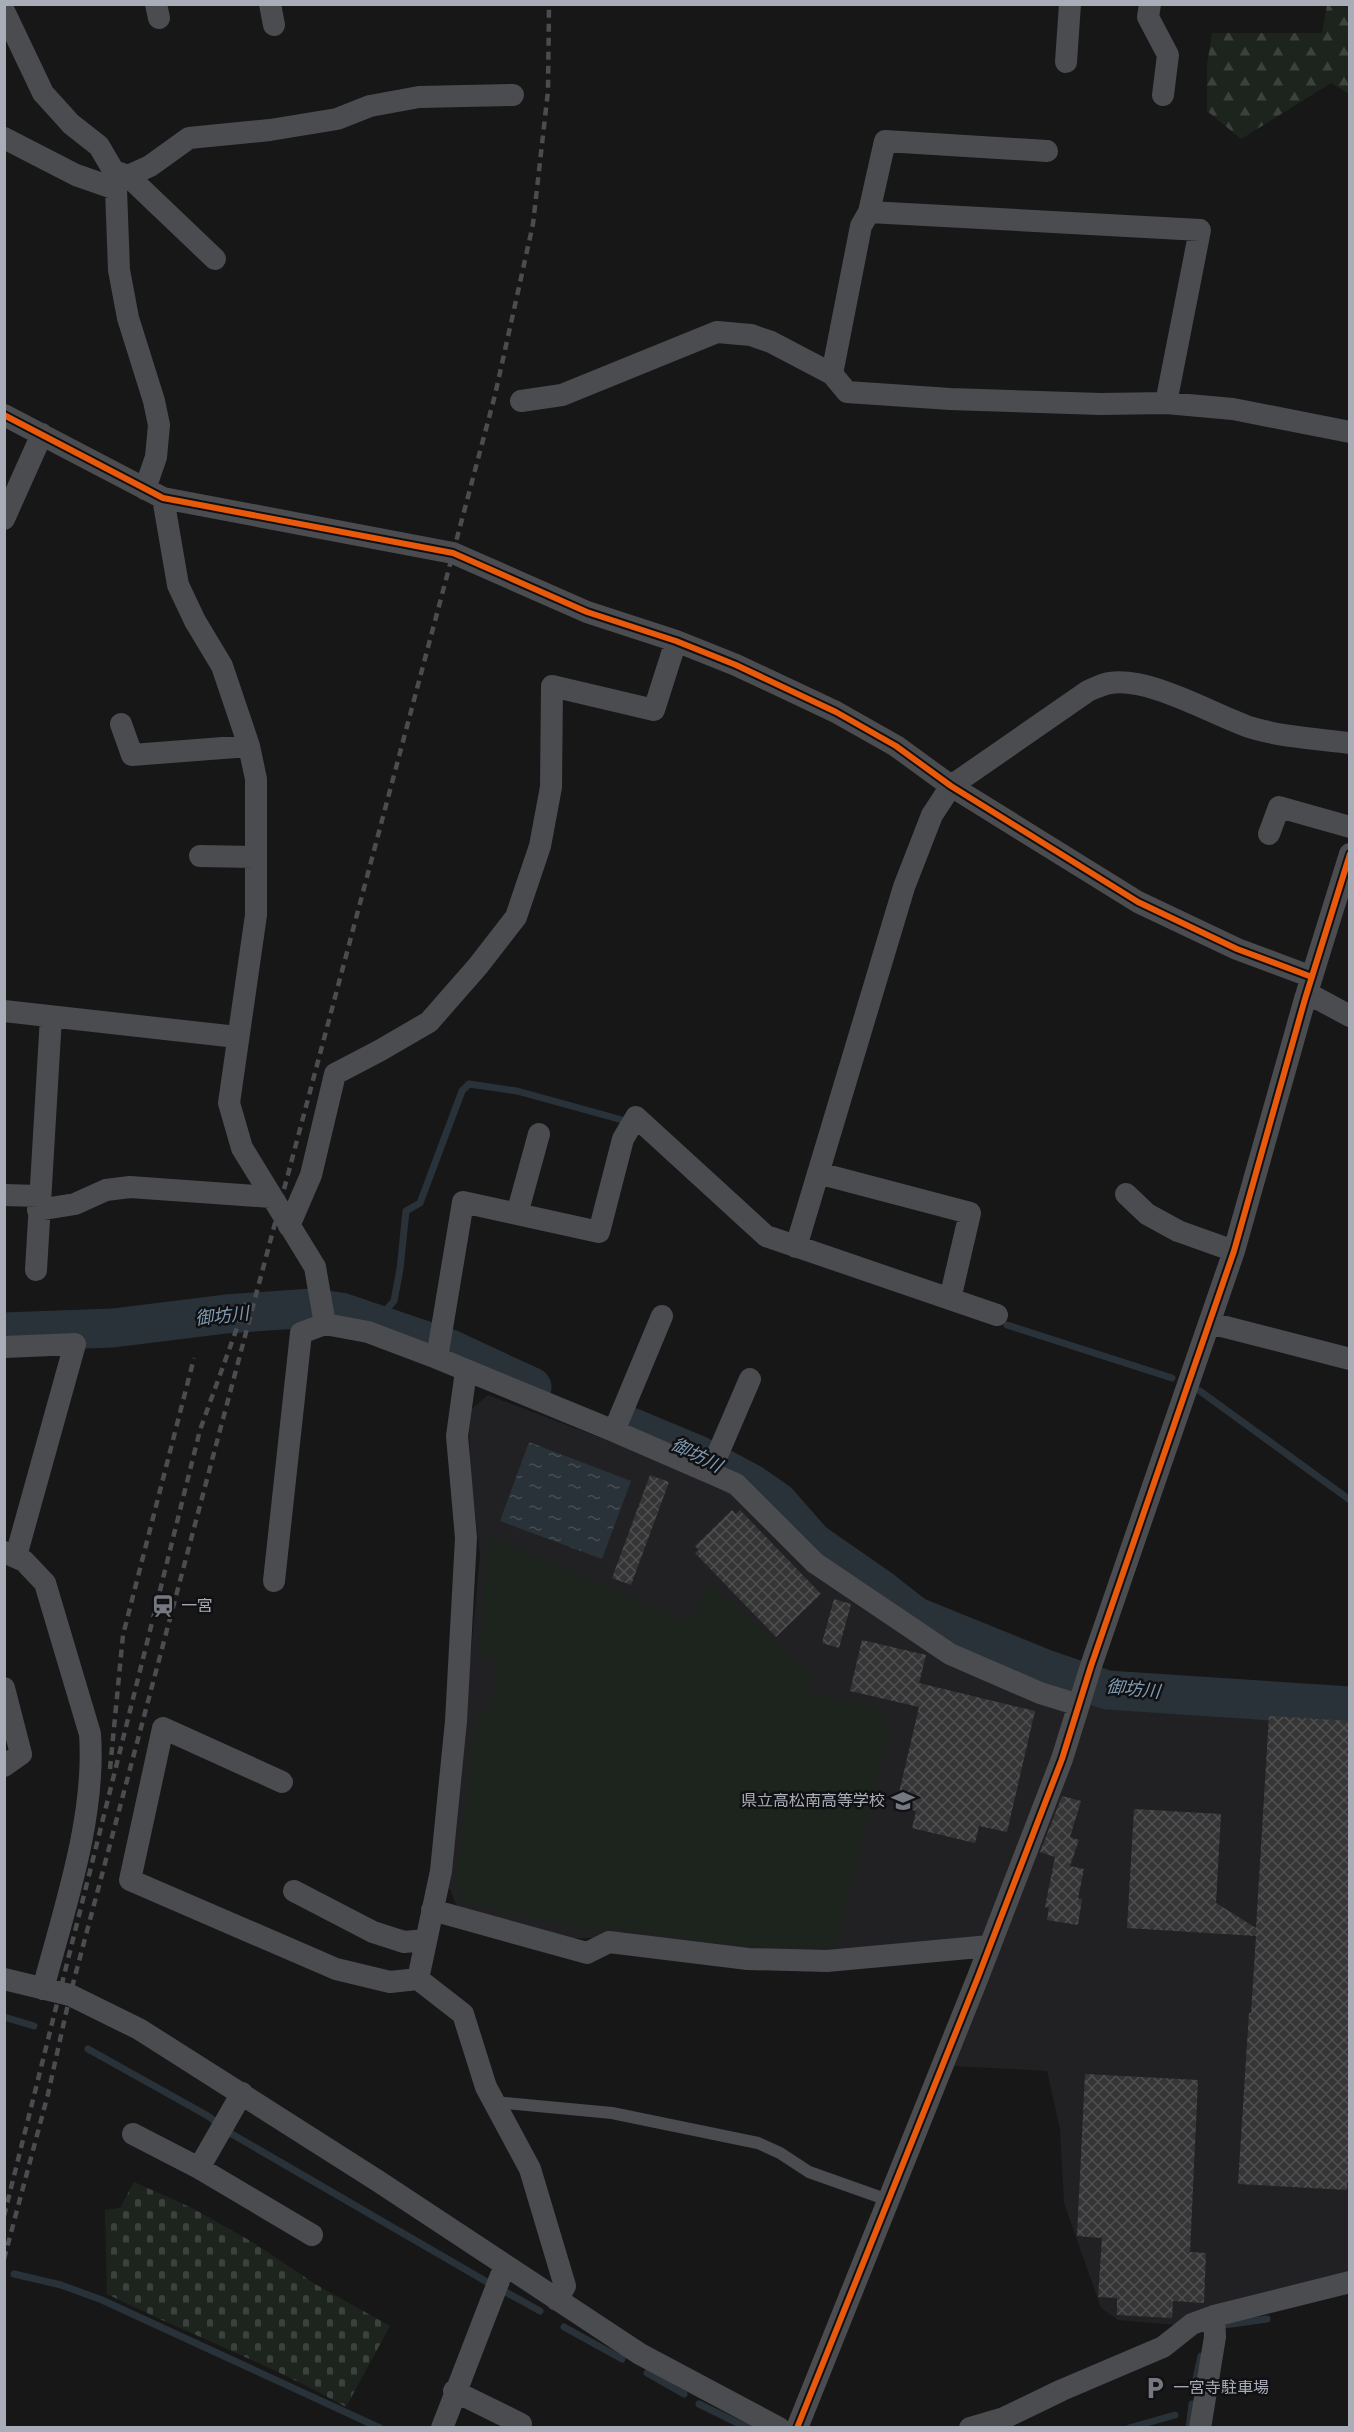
<svg xmlns="http://www.w3.org/2000/svg" width="1354" height="2432" font-family="'Alegreya Sans','Noto Sans JP',sans-serif">
<style>
.built{fill:#212123}
.forest{fill:url(#forest-firs)}
.cemetery{fill:url(#cemetery-stones)}
.garden{fill:#1d241e}
.water{fill:url(#water-ripples)}
.lines{fill:none;stroke-linecap:round;stroke-linejoin:round}
.stream{stroke:#2a3239;stroke-width:7}
.river{stroke:#2a3239;stroke-width:39}
.building{fill:url(#building-cross-hatch)}
.lane{stroke:#4b4c50;stroke-width:12}
.street{stroke:#4b4c50;stroke-width:22}
.rail{stroke:#4b4c4f;stroke-width:4.5;stroke-dasharray:8 6;stroke-linecap:butt}
.cycleway-casing{stroke:#111113;stroke-width:10}
.cycleway{stroke:#e8590c;stroke-width:6}
.labels{text-anchor:middle;dominant-baseline:central;stroke-width:5;stroke-linejoin:round;paint-order:stroke}
.poi-label{font-size:16px;fill:#a8adb8;stroke:#111113;text-anchor:start}
.water-label{font-size:18px;font-style:italic;fill:#7f9bb3;stroke:#111113}
</style>
<defs>
<pattern id="forest-firs" width="22" height="20" patternUnits="userSpaceOnUse" patternTransform="scale(1.5)"><rect width="22" height="20" fill="#1d241e"/><path d="M5 1l3.5 6h-7zM16 11l3.5 6h-7z" fill="#3b413d"/></pattern>
<pattern id="cemetery-stones" width="16" height="16" patternUnits="userSpaceOnUse" patternTransform="scale(1.5)"><rect width="16" height="16" fill="#1d241e"/><path d="M2 7V4a2 2 0 0 1 4 0v3zM10 15v-3a2 2 0 0 1 4 0v3z" fill="#3b413d"/></pattern>
<pattern id="water-ripples" width="26" height="14" patternUnits="userSpaceOnUse" patternTransform="scale(1.5)"><rect width="26" height="14" fill="#2a3239"/><path d="M2 4q2-2 4 0t4 0M15 11q2-2 4 0t4 0" fill="none" stroke="#464d54"/></pattern>
<pattern id="building-cross-hatch" width="8" height="8" patternUnits="userSpaceOnUse" patternTransform="scale(1.5)"><rect width="8" height="8" fill="#353536"/><path d="M0 0l8 8M0 8l8-8" fill="none" stroke="#4f5051"/></pattern>
</defs>
<rect width="100%" height="100%" fill="#171717"/>
<!-- built -->
<path class="built" d="M488,1395L732,1488L945,1659L1089,1703L1349,1712V2274L1176,2325L1118,2320L1101,2308L1064,2203L1060,2129L1047,2071L954,2066L1003,1936L867,1952L745,1951L622,1932L615,1938H567L458,1909L449,1887L480,1555L470,1470L469,1411Z"/>
<!-- forest -->
<path class="forest" d="M1327,5H1349V94L1331,83L1241,139L1207,111V65L1212,33H1322Z"/>
<!-- cemetery -->
<path class="cemetery" d="M134,2182L192,2208L254,2243L315,2284L390,2326L346,2407C269,2364 186,2333 107,2294L105,2210L120,2208Z"/>
<!-- garden -->
<path class="garden" d="M488,1535L689,1622L708,1582L812,1675L808,1693L879,1707L890,1732L835,1948L743,1946L601,1927L599,1932L464,1903L456,1882L475,1721L492,1708L498,1659L479,1654Z"/>
<!-- water -->
<path class="water" d="M529,1442L631,1481L602,1559L500,1521Z"/>
<g class="lines">
<!-- stream -->
<path class="stream" d="M374,1323L394,1301L400,1269L406,1211L420,1203L462,1091L469,1084L517,1091L626,1121
M1007,1325L1172,1378
M1200,1391L1350,1500
M4,2017L34,2026
M88,2049L208,2116L230,2133L487,2282
M14,2274L61,2285L102,2300L380,2428
M502,2290L540,2311
M1224,2325L1267,2319
M564,2327L622,2359
M647,2373L684,2394
M1195,2383L1201,2356
M699,2404L748,2428
M1129,2428L1175,2415
M1189,2428L1192,2404"/>
<!-- river -->
<path class="river" d="M4,1332L113,1328L226,1314L312,1308L341,1312L450,1349L532,1387
M631,1427L698,1455L752,1484L778,1502L813,1542L882,1590L915,1616L1048,1670L1107,1690L1350,1706"/>
</g>
<!-- building -->
<path class="building" d="M650,1475L669,1482L631,1585L612,1578Z
M732,1510L736,1514L740,1510L821,1594L776,1637L695,1553L699,1550L695,1546Z
M834,1599L851,1604L839,1648L822,1643Z
M862,1640L926,1655L919,1683L1035,1711L1007,1832L979,1826L975,1843L912,1828L916,1811L896,1806L919,1707L850,1691Z
M1269,1716L1350,1721V2157L1347,2190L1238,2184L1249,2013H1251L1256,1936L1127,1928L1134,1809L1221,1814L1216,1903L1256,1928Z
M1062,1796L1081,1801L1070,1837L1079,1840L1070,1866L1084,1869L1078,1898L1082,1899L1078,1925L1047,1920L1049,1908L1045,1907L1055,1857L1040,1852Z
M1085,2074L1198,2080L1190,2252L1206,2253L1204,2303L1173,2301L1172,2318L1117,2315V2298L1098,2297L1102,2238L1077,2236Z"/>
<g class="lines">
<!-- lane -->
<path class="lane" d="M494,2102L612,2113L758,2143L780,2153L809,2172L888,2200"/>
<!-- street -->
<path class="street" d="M156,4L159,18
M270,4L274,25
M1150,4L1148,17L1168,55L1163,95
M4,11L43,93L71,124L99,146L113,170L116,189L119,270L128,318L154,401L159,425L156,457L145,489
M1066,62L1070,4
M4,138L76,175L116,189
M117,172L128,176L215,259
M128,176L150,166L189,138L270,130L337,119L370,106L419,97L513,95
M869,212L1200,230L1166,403
M832,374L861,226L869,212L885,141L1047,151
M521,401L562,395L717,332L751,335L771,342L832,374L847,392L950,399L1101,404L1166,403L1233,409L1350,432
M4,415L163,498L453,553L587,612L676,641L736,665L836,712L896,746L951,786L1138,902L1237,949L1312,977
M163,498L178,585L195,621L222,666L249,746L256,779V915L229,1103L242,1148L315,1267L325,1324
M4,519L42,434
M121,724L132,755L249,746
M1269,834L1279,807L1350,827
M200,856L255,857
M1307,993L1350,1016
M4,1011L237,1037
M818,1173L970,1213L950,1299
M1126,1194L1147,1214L1178,1231L1234,1251
M4,1195L39,1196
M38,1210L75,1204L106,1190L130,1187L271,1197
M517,1214L539,1134
M289,1226L311,1175L335,1074L379,1051L429,1022L478,966L516,917L540,846L551,787L552,686L654,710L676,641
M796,1247L904,887L932,815L951,786L1088,691C1095,688 1103,684 1110,683C1150,677 1210,713 1249,727C1281,737 1317,739 1350,743
M36,1270L51,1017
M1210,1323L1350,1359
M4,1347L75,1344L16,1556
M437,1358L463,1202L599,1232L623,1139L636,1117L766,1236L997,1315
M466,1371L457,1436L466,1538L456,1721L441,1871L418,1979L463,2014L486,2087L530,2169L565,2286L557,2300
M614,1431L662,1316
M710,1472L750,1379
M4,1552L24,1561L45,1583L90,1734C96,1817 64,1909 43,1989
M274,1581L301,1333L325,1324L368,1332L437,1358L614,1431L736,1484L815,1563L950,1654L1040,1693L1079,1705
M4,1688L21,1754L4,1766
M282,1782L163,1728L130,1880L336,1969L390,1982L418,1979
M294,1891L373,1932L404,1942L426,1940
M432,1910L587,1953L609,1942L748,1959L827,1961L990,1946
M4,1979L70,1995L139,2029L378,2181L640,2354L779,2428
M133,2134L199,2168L312,2235
M199,2168L242,2093
M454,2391L521,2424
M442,2428L505,2265
M797,2428L978,1977L1062,1759L1091,1666L1234,1251L1305,999L1350,854
M970,2428L1004,2418L1062,2390L1163,2347L1192,2324L1214,2316L1350,2282
M1200,2428L1215,2337L1214,2316"/>
<!-- rail -->
<path class="rail" d="M110,1769L123,1635L194,1358
M4,2216L200,1430L246,1303
M4,2259L48,2094L70,1995L495,395L533,224L548,91L549,4"/>
<!-- cycleway casing -->
<g class="cycleway-casing">
<path id="cycleway" d="M4,415L163,498L453,553L587,612L676,641L736,665L836,712L896,746L951,786L1138,902L1237,949L1312,977
M797,2428L978,1977L1062,1759L1091,1666L1234,1251L1305,999L1350,854"/>
</g>
<!-- cycleway -->
<use href="#cycleway" class="cycleway"/>
</g>
<!-- icons -->
<defs>
<g id="station-bare" transform="scale(1.8)"><path d="M-3-6H3Q5-6 5-4V2Q5 4 3 4L4.5 6H3L1.5 4h-3L-3 6H-4.5L-3 4Q-5 4-5 2V-4Q-5-6-3-6ZM-3.5-4v3h7v-3ZM-3.5 1v1.5H-2V1ZM2 1v1.5H3.5V1Z" fill="#757880" stroke="#111113" stroke-width="2.5" paint-order="stroke"/></g>
<g id="school-bare" transform="scale(1.8)"><path d="M0-5L7-2L0 1L-7-2ZM-4 1L0 2.5L4 1V4Q0 6-4 4Z" fill="#757880" stroke="#111113" stroke-width="2.5" paint-order="stroke"/></g>
<g id="parking-bare" transform="scale(1.8)"><path d="M-3.5-5.5H1a3.5 3.5 0 0 1 0 7H-1V5.5H-3.5ZM-1-3.4V-.6H.8a1.4 1.4 0 0 0 0-2.8Z" fill="#757880" stroke="#111113" stroke-width="2.5" paint-order="stroke"/></g>
</defs>
<g fill-rule="evenodd">
<use href="#station-bare" x="163" y="1606"/>
<use href="#school-bare" x="903" y="1801"/>
<use href="#parking-bare" x="1155" y="2388"/>
</g>
<g class="labels">
<!-- poi labels -->
<g class="poi-label">
<text x="181" y="1606">一宮</text>
<text x="885" y="1801" text-anchor="end">県立高松南高等学校</text>
<text x="1173" y="2388">一宮寺駐車場</text>
</g>
<!-- water labels -->
<g class="water-label">
<text transform="translate(222 1317) rotate(-6)">御坊川</text>
<text transform="translate(696 1456) rotate(27)">御坊川</text>
<text transform="translate(1133 1690) rotate(6)">御坊川</text>
</g>
</g>
<!-- border -->
<rect width="1354" height="2432" fill="none" stroke="#a8adb8" stroke-width="12"/>
</svg>
